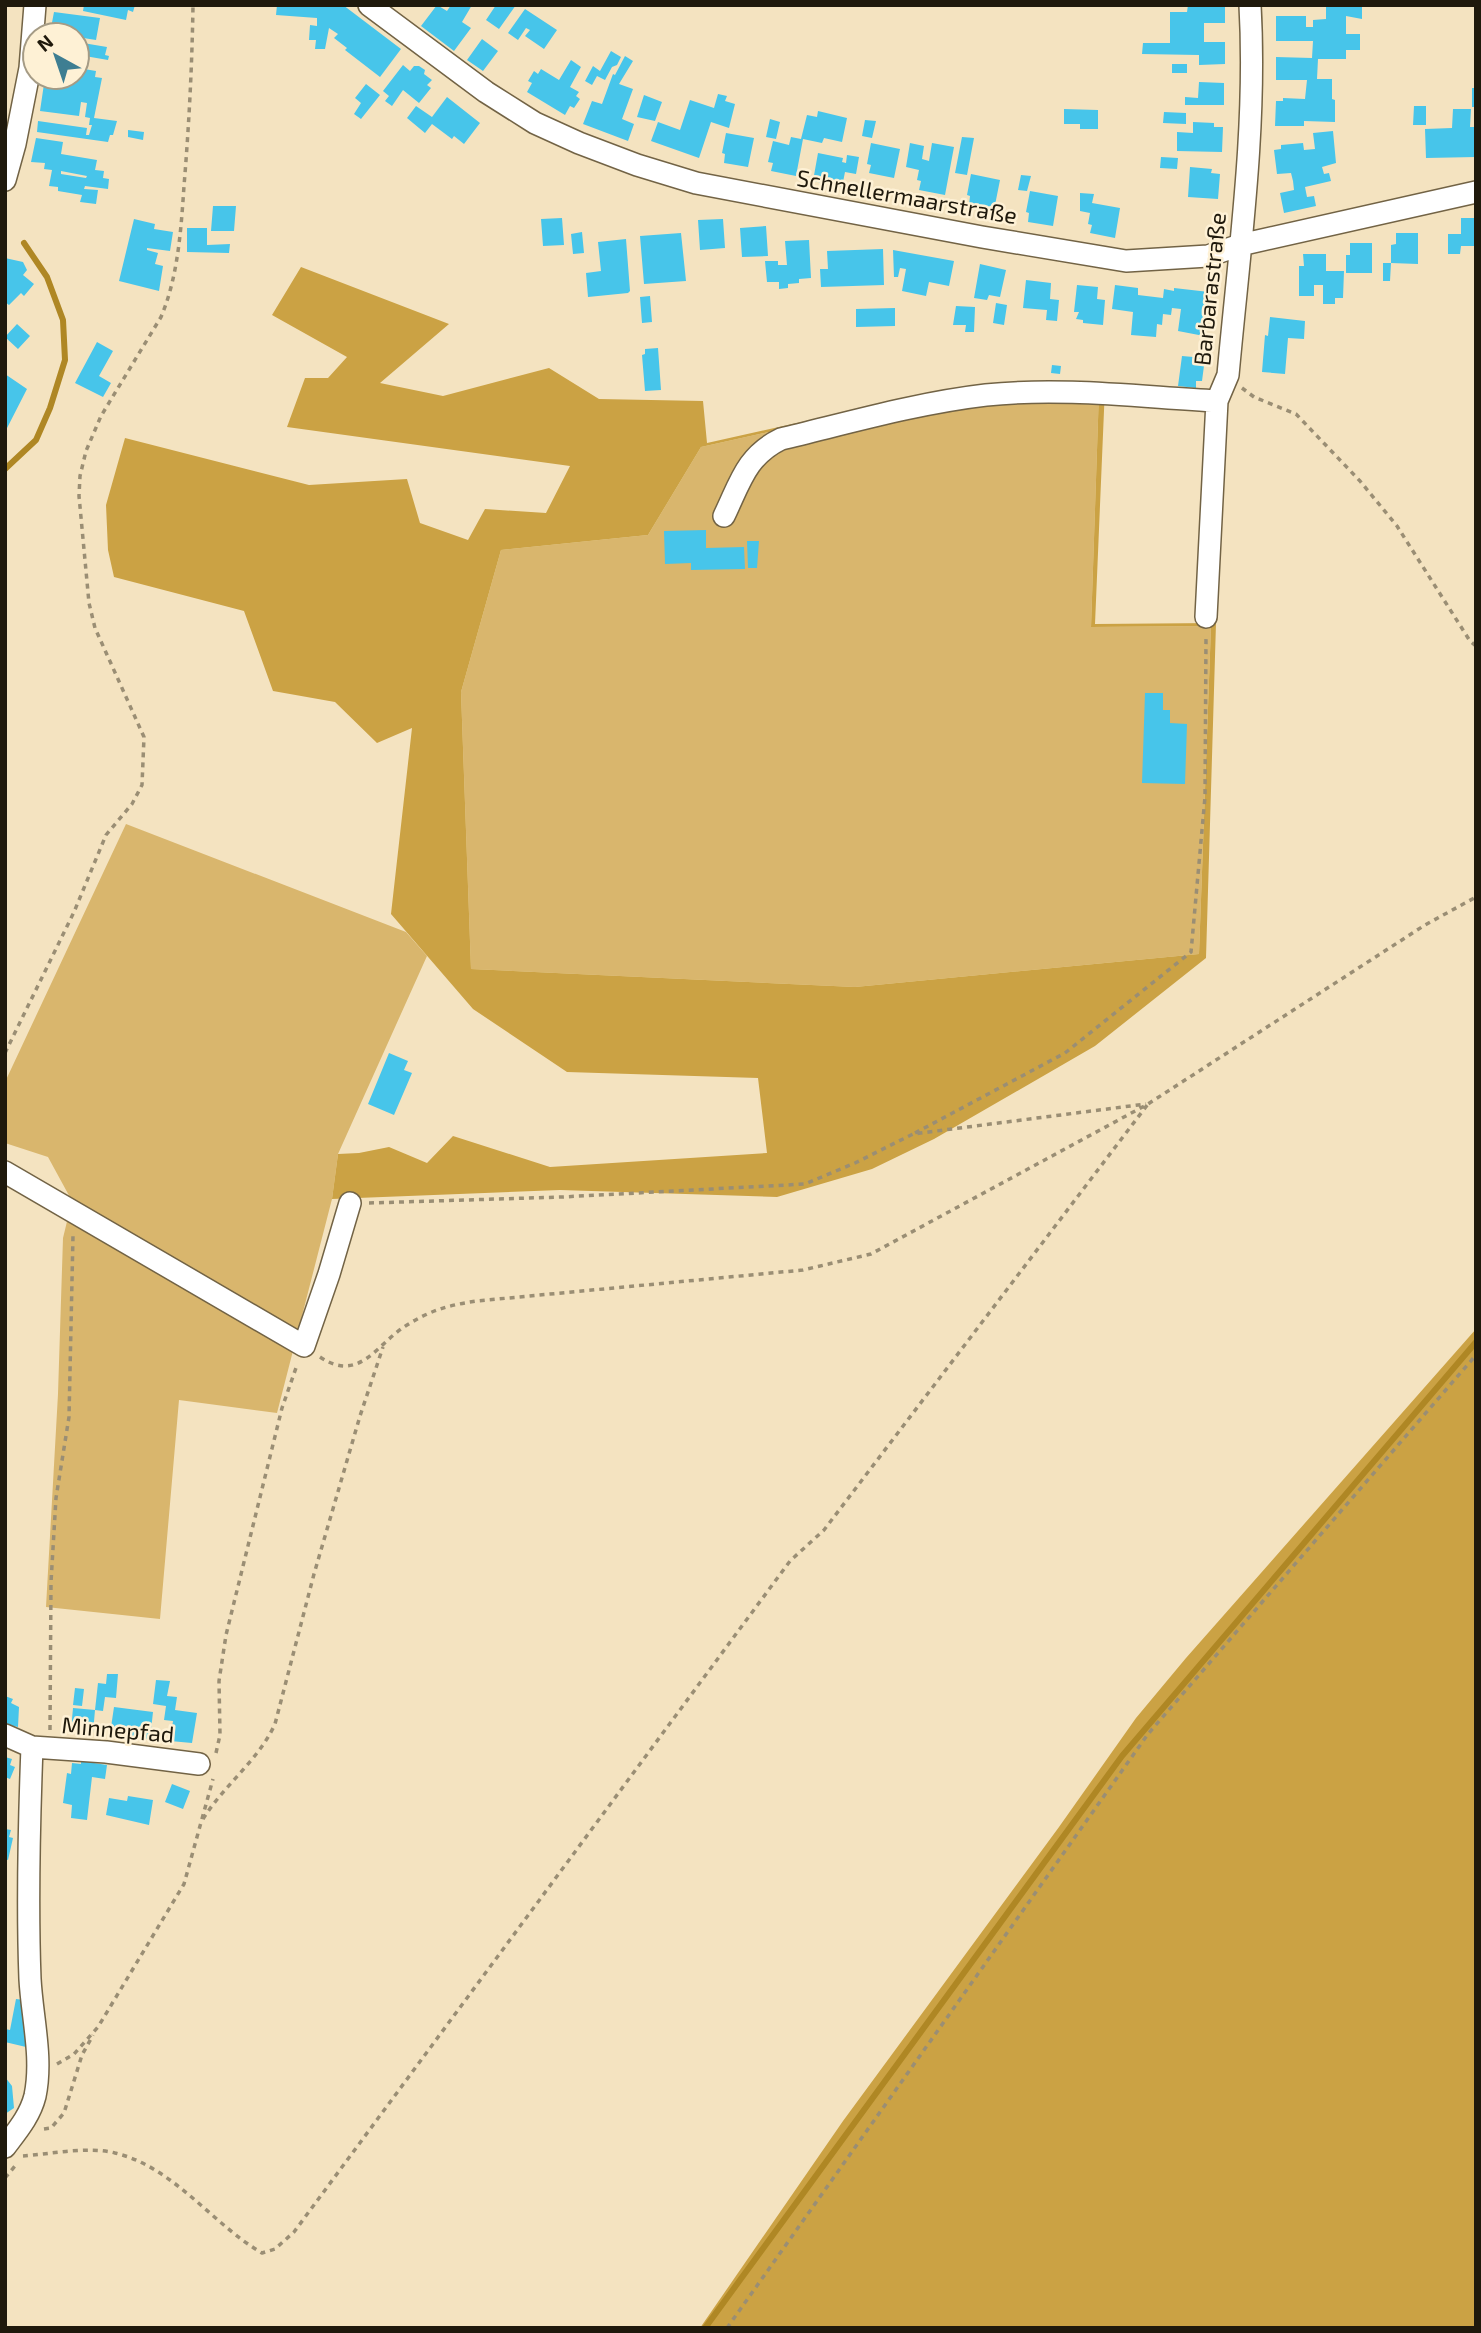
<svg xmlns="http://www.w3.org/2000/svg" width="1481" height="2333" font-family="'Exo 2',sans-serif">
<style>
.green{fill:#d9b66d}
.forest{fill:#cba244;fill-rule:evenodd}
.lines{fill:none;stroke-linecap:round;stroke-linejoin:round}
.stream{stroke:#af8724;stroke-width:6}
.building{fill:#47c5ea;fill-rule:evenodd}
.minor-casing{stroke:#726345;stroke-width:24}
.path{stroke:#9a8e74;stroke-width:3.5;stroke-dasharray:5 5;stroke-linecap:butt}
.minor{stroke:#fff;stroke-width:21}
.labels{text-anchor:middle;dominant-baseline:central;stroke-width:5;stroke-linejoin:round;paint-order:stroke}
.street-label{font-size:23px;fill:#1f190c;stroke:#fef1d5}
</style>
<rect width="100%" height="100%" fill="#f4e3c0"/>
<!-- green -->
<path class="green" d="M1099,391L1091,627L1211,626L1199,954L855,987L471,969L461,692L501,550L648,535L701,447L899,403Z
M126,824L406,932L427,956L338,1154L332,1199L277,1413L179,1400L160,1619L46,1607L58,1394L63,1238L72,1201L48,1157L5,1143V1082Z"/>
<!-- forest -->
<path class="forest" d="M301,267L449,324L380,383L443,396L549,368L599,399L703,401L707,443L905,399L1105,387L1095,624L1216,623L1206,958L1095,1046L934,1139L872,1169L777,1197L560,1190L332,1199L338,1154L359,1153L389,1147L427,1163L453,1136L550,1167L767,1153L758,1078L567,1072L473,1009L391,914L412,728L377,743L335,702L273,691L244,611L114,577L108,550L106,505L125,438L309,485L407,479L420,523L468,540L485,509L546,513L570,466L287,427L305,378H328L347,357L272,315ZM1099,391L1091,627L1211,626L1199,954L855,987L471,969L461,692L501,550L648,535L701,447L899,403Z
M1476,1329V2328H700L843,2121L1059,1827L1136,1718L1186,1658Z"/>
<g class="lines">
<!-- stream -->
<path class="stream" d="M5,469L36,440L50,408L65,360L63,320L47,277L24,243
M705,2328L1122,1756L1476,1342"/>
</g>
<!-- building -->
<path class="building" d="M84,5H135L133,12L128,10L126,20L83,11Z
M277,5H343L401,49L380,77L345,50L347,48L334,38L338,34L329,28L325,49H315L316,40H309L310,25L317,26V18L276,15Z
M437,5L447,11L451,5H472L462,22L471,28L454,51L421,26Z
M496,5H516L499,29L486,20Z
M1188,5H1225V23H1204V42H1225V64L1199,65V55L1142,54L1143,43H1170V12H1187Z
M1362,5V19L1346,16V34H1360V50H1346V59H1318L1317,79H1332V99L1335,100V122L1304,121V126H1275L1276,101H1283V98L1305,99L1307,80H1276V57L1312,58L1313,41H1276V16H1306V27H1313V20L1326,19V6Z
M525,9L557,30L544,49L525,36L530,30L526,28L518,40L508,33Z
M54,12L100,18L96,40L77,37V35L50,33Z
M482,39L498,51L483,71L467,60Z
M77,42L107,47L105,55L109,56L108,60L79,55L77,60Z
M611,51L621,57L617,65L612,67L605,80L597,76L592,85L585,81L593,66L600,71Z
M625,56L633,61L619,84L633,89L622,119L634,124L628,141L583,124L592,101L602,104L613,74L615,75Z
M571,60L581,67L570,87L579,92L576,96L580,99L574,108L570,106L565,115L527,92L532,83L528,81L534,71L538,74L541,69L559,80Z
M1172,64H1187V73H1172Z
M403,65L410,71L414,66H419L425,70L424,74L432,80L427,85L431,88L419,103L403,90L392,106L385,101L389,96L383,91Z
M84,69L96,71L95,77L102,78L94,118L117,121L113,135H110L108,142L37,132L38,121L87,128L86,135H89L92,125H89L90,118L85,117L87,103L81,102L79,116L40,111L45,77H77V75L83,76Z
M1199,82L1224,83V105H1185V97L1198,98Z
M366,84L380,95L361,119L354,114L361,103L355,98Z
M1472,88H1476V107H1472Z
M718,94L727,96L725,101L735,104L729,128L711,122L699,158L651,141L658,122L680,130L690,100L714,108Z
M644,95L662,102L655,121L637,117Z
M447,97L480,123L464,144L454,136L452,139L432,124L425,133L407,118L416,106L432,117Z
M1414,106H1426V125H1413Z
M1064,109L1098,110V129H1080V124H1064Z
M1453,109H1471L1470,127H1476V157L1426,158L1425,129L1452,128Z
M818,111L847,118L842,142L824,138L822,143L803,139L796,176L771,171L773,163L768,162L773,141L789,145L791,137L801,139L807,115L817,117Z
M1164,112L1186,113V124L1163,123Z
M770,119L780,122L776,139L766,137Z
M865,120L876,121L872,138L862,136Z
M1193,122L1214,123V127H1223L1222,152L1177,151V132L1193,133Z
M128,130L144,132L143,140L128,137Z
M1333,131L1336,163L1322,167L1324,174L1329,173L1331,181L1305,187L1307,197L1314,196L1316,206L1284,213L1280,193L1294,190L1293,181L1291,173L1277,174L1274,150L1281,149V145L1303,143L1304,150L1315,149L1313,133Z
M726,133L754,138L748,167L724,163L725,154L722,153Z
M962,137L974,138L967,175L955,173Z
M36,138L63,142L61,154L97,160L95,170L104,171L103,178L109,179L108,189L85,186L84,189L98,190L96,204L80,202L82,195L58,191V187L49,186L52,170L44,169L45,163L31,162ZM61,171L87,176L86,178L61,174Z
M871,143L900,149L894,178L869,173L871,165L867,164Z
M910,143L924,146L922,159L929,161L932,143L954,147L945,195L919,190L921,181L917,180L919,170L906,167Z
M818,153L843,158L842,162L846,163L847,155L859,157L856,174L845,172L842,187L813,181Z
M1161,157L1178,158L1177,169L1160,168Z
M1190,167L1212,169L1211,173L1220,174L1218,199L1188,197Z
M971,174L1000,180L994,210L969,205L970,196L967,195Z
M1021,175L1031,176L1027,191L1018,190Z
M1030,191L1058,196L1053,226L1028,222L1029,213L1026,212Z
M1080,193L1094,194L1092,203L1120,208L1115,238L1090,233L1092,225L1088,224L1090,213L1080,211Z
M213,206H236L234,231H211Z
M562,218L564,245L543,246L541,219Z
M1461,218H1476V246H1461L1460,254H1448V234H1461Z
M134,219L155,224L154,229L173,232L170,251L147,248V250L158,253L155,264L163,266L159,291L119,281Z
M723,219L725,248L700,250L698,220Z
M766,226L768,256L742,257L740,228Z
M187,228H207V245L230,244L229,253L187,252Z
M582,232L584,253L573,254L571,234Z
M681,233L686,281L644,284L640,236Z
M1396,233H1418V264L1391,263V245L1396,244Z
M626,239L630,291L628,293L588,297L586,273L601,271L598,242Z
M809,240L811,278L799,279V283L788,284V288L779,289V282H767L765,261H778V265H787L785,241Z
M1350,243H1372V273H1346V255H1350Z
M883,249L884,285L821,287L820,269H828L827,251Z
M893,250L954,261L949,286L929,282L926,296L902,291L906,269L900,268L898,277H894Z
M1303,254H1326V271H1344L1343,298H1335V304H1323V285H1314V296H1299V266H1304Z
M5,258L23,262L27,270L23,275L34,284L24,296L21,293L9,305L5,302Z
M1383,263H1391L1390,281H1383Z
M980,264L1006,270L1000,297L989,295L987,300L974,298Z
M1026,280L1051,283L1050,299L1059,300L1057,321L1046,320L1047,310L1023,308Z
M1077,285L1098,287L1097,299L1105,300L1103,325L1083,323V320L1076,319L1079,312H1074Z
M1115,285L1138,288V295L1163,298L1164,289L1174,291V288L1209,292L1204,336L1178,331L1181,309L1172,308L1171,315L1163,314L1162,325L1157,324L1156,337L1131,335L1133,312L1112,309Z
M650,296L652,322L642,323L640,297Z
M996,303L1007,305L1004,325L993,323Z
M956,306L975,307L974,332H965L966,325H953Z
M895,308V326L856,327V309Z
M1270,317L1305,321L1304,339L1288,338L1285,374L1262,372L1265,335L1268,336Z
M17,324L30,336L18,349L5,337Z
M97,342L113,351L99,376L111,383L103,397L75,383Z
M658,348L661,390L645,391L642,355L645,354V349Z
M1182,356L1205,358L1202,381H1196V388L1178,386Z
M1052,365L1061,366L1060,374L1051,373Z
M5,374L27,389L5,432Z
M706,530V548L744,547L745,569L691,570V563L665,564L664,531Z
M747,541H759L757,568H748Z
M1145,693H1163V710H1170V723L1187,724L1185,784L1142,783Z
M389,1053L408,1061L404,1070L412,1073L394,1115L368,1104Z
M107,1674H118L116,1698L105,1697L103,1711L95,1710L98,1683L106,1684Z
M156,1680L170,1681L167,1696L177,1697L175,1710L197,1713L192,1743L170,1741L173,1721L164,1720L166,1706L153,1704Z
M75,1688L84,1689L82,1706L73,1705Z
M5,1696L13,1699L11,1703L19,1707L18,1727L5,1724Z
M114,1707L153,1712L150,1739L110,1734Z
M73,1708L95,1710L93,1733L71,1730Z
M5,1757L12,1759L10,1765L15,1767L10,1779L5,1777Z
M81,1761L107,1765L105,1779L92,1777L87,1820L71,1818L72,1805L63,1803L67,1773L71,1774L72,1763L81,1764Z
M172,1784L190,1791L183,1809L165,1802Z
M128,1796L153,1800L149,1825L106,1815L109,1798L127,1801Z
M5,1829L11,1830L9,1837L13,1838L8,1860L5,1859Z
M16,1999L24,2000L26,2047L5,2042V2029L10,2030Z
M5,2077L12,2086L14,2108L5,2114Z"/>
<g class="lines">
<!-- minor casing -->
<g class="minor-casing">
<path id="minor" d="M369,5L486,92L535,123L579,143L637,165L696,183L982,237L1126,261L1208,256L1240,245L1476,192
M5,180L15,144L30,68L35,5
M724,516C740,483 746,456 781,439C848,423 917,403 986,395C1062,387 1140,397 1217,401
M1206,617L1217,401L1228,375C1239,253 1257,128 1250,5
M5,1172L304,1346L329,1274L350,1203
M5,1735L32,1747L106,1752L199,1764
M5,2147C17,2131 30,2116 35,2096C43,2058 32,2017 30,1979C27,1901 29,1825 32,1747"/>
</g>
<!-- path -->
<path class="path" d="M1242,388L1254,397L1296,414L1360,481L1397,526L1470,641L1476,646
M5,1053L74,912L106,835L132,804L142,785L144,737L95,628L89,603L79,496L80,476L86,451L101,416L161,317C178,277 181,230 184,186C189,125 192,67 193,5
M915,1133L1065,1053L1191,952L1205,797L1206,637
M369,1203L562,1197L805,1184L855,1163L913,1134L1146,1104
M320,1357C360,1384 377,1343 407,1325C431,1310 449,1305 477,1301L803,1270L871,1254L1148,1104L1425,925L1476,897
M50,1730L51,1582L56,1498L69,1417L73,1235
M216,1753L220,1735L219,1681L226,1635L282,1408L297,1365
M203,1819C224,1785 258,1761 275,1724L314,1574L360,1416L383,1347
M57,2064L74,2054L98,2027L184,1884L213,1779
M44,2129L51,2128L64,2113L82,2055L93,2035
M23,2156C50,2154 89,2146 115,2153C174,2167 212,2224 262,2253L275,2249L294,2232L790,1561L824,1530L1148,1104
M5,2178L15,2166
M727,2328L1148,1734L1476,1355"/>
<!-- minor -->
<use href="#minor" class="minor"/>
</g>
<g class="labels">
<!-- street labels -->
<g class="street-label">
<text transform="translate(907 196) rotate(10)">Schnellermaarstraße</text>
<text transform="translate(1209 289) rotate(-84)">Barbarastraße</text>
<text transform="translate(118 1729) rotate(5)">Minnepfad</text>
</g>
</g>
<!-- border -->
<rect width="1481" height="2333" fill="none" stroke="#1f190c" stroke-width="14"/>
<!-- north arrow -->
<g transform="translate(56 56) rotate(320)"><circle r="33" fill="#fef1d5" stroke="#a59b85" stroke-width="2"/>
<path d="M0-5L12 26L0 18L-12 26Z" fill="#3e7e92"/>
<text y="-10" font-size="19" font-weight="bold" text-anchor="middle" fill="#1f190c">N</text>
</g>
</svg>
